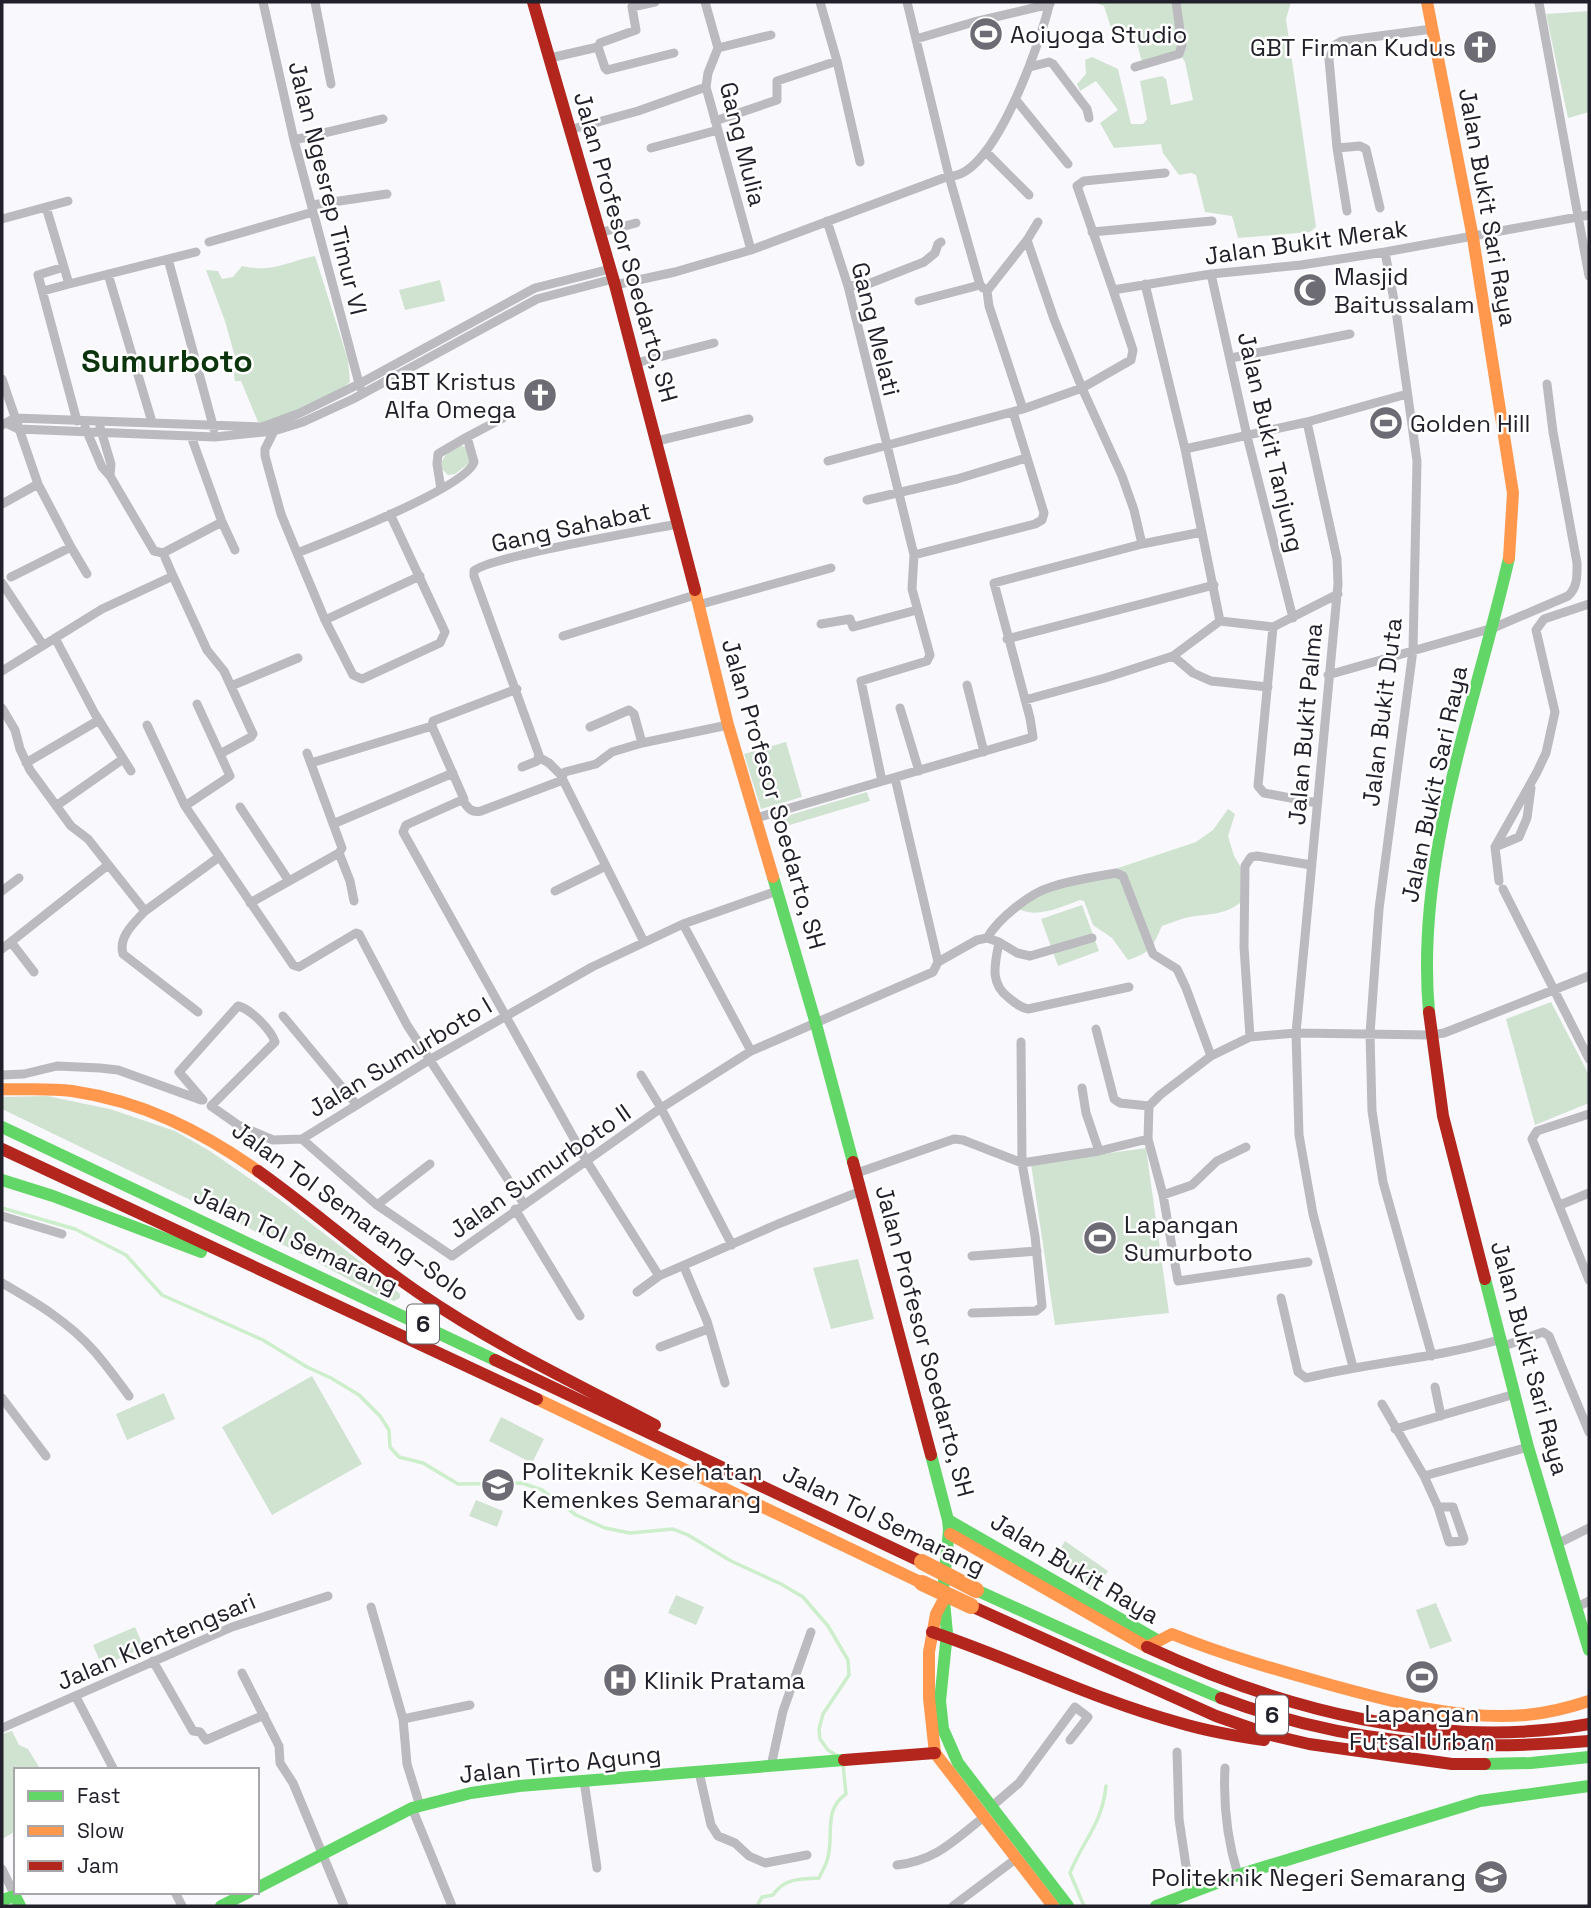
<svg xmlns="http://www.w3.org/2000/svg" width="1591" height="1908" font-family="'Space Grotesk',sans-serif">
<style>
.green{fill:#d0e3d1}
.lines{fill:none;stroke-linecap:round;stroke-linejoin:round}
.stream{stroke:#cceecb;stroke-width:3.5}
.street{stroke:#bbbbbf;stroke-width:9}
.fast{stroke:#63d668;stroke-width:12}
.slow{stroke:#ff974d;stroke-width:12}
.jam{stroke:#b3261e;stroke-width:12}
.slow-bridge{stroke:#ff974d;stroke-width:16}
.labels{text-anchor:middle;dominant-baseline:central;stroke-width:5;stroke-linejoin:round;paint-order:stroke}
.shield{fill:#fff;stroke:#64636a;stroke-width:2}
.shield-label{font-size:23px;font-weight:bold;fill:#22202a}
.poi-label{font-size:24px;fill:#22202a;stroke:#fff;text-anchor:start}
.street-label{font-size:24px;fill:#22202a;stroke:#fff}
.district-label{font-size:32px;font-weight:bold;fill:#0c350d;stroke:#fff}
</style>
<rect width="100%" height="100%" fill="#f9f8fc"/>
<!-- green -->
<path class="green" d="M1093,2H1291L1286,19L1316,227L1310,232L1238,238L1232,216L1205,212L1196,175L1191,173L1179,175L1163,153L1161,144L1114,148L1100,123L1118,110L1096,81L1080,91L1077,84L1086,74L1085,60L1092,57L1118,69L1131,124H1143L1147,119L1140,81L1162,76L1166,79L1171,105L1193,100L1185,62L1178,51L1142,62L1135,36L1129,31H1112L1104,6Z
M1589,11V112L1568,118L1546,14Z
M315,256L348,360L350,382L339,391L265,424L258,422L241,381H235L232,363L235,357L225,321L206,270L218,271L222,279L233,277L242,266C273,273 286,262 315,256Z
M440,280L445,301L405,310L399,290Z
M461,446L466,447L472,461L455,474L448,475L441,468C441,455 451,451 461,446Z
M786,742L802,797L761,809L744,754Z
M867,792L870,801L783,827L780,818Z
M1228,809L1235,814L1228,836L1234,856L1243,871L1242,901C1227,915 1208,914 1189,917C1180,919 1171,923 1162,926C1151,949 1153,951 1128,960L1112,938L1093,925L1084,901L1080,900C1061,907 1032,921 1015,906L1025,899L1196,842L1213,830Z
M1082,905L1099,951L1058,966L1041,919Z
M1551,1002L1589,1075V1103L1535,1125L1506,1019Z
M47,1096L110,1109L175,1131L210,1151L279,1199L386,1281L400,1294V1298L394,1301L377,1295L308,1257L2,1109V1097Z
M1146,1148L1169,1313L1055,1325L1031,1164Z
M858,1259L874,1319L831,1329L813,1268Z
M312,1376L362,1464L272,1515L222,1427Z
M164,1393L175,1419L127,1440L116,1414Z
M501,1417L544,1439L532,1463L489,1441Z
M476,1500L503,1511L497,1527L469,1516Z
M1065,1541L1108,1571L1094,1592L1051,1564Z
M676,1595L704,1607L696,1625L668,1613Z
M1436,1603L1452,1641L1430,1649L1416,1610Z
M135,1627L144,1648L102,1666L93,1645Z
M12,1731L19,1745L28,1749L41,1770H16V1831L2,1839V1734Z"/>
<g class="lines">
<!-- stream -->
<path class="stream" d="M2,1208L75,1229L126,1255L162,1295L263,1340L307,1367L331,1378L359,1395L380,1416L389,1430L390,1447L399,1457L423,1463L458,1484L522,1483L542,1490L576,1515L605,1528L630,1533L673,1529L688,1535L731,1561L781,1584L803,1597L828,1626L848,1660L849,1675L823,1714L819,1729L820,1739L828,1750L839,1757
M757,1906L762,1897L773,1895C784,1878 801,1879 819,1878C822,1871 827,1864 828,1857C834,1833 823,1810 846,1794L843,1764
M1084,1906L1070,1873C1083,1840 1102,1825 1106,1786"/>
<!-- street -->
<path class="street" d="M263,2L294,140L360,387
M315,2L331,84
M705,2L718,48L708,73L706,87L751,250
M820,2L837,61L860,162
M907,2L949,176L980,285
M1539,3L1589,276
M916,39L974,22L1050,4
M598,47L600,43L636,30L632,7L655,2
M718,48L771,35
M550,58L598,47L605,68L607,70L674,53
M1030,67L1049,62L1053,64L1087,109L1089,118
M1135,67L1179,54L1182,45L1176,2
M1016,100L1068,164
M715,121L777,100V81L837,61
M569,130L638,111L706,87
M294,140L383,119
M651,148L718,130
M1337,148L1360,146L1366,149L1380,208
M986,152L1029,195
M1165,173L1084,181L1077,186L1113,290L1211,274L1301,265L1385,252L1589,215
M312,205L387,194
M1347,211L1337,148L1329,59L1335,45L1342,41L1432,29
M2,219L68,201
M827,221L848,286L914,555L912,589L930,655L927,661L861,681L882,781
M1092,232L1212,221
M599,233L636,223
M1027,240L1054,319L1082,388L1122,476L1134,510L1142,544
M209,242L313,212
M1385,252L1396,311L1417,461L1413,650L1379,909L1370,1034L1372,1111L1383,1182L1432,1356
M168,259L214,429
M64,267L38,275L77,421
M108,274L152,422
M1211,274L1247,436L1293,618
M69,284L196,252
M1145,284L1185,449L1220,621
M615,285L675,272L751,250L949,176C994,179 1041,40 1050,2
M848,286L868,284L924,262L935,253L938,244L941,242
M43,291L69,284L46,207
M919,301L980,285L983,288
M1231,358L1350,334
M636,363L714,343
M2,379L38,484L71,547L11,577
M1023,409L989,306L987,291L1027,240L1038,222
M1307,422L1337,559L1338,584L1296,1033L1299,1135L1313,1214L1353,1367
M6,423L18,429L215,437L274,431L303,422L353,399L537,299L613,279
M2,425L15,418L262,427L300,413L359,384L535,288L610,269
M85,427L102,467L110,476L154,551L163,553L222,522
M100,427L111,464L110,476
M274,431L265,449V456L281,514L297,553C328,541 466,488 474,462L467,437L438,454L437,464L441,489
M191,436L222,522L235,550
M467,437L503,418
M657,441L749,419
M1185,449L1307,422L1407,394
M828,461L1023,409L1082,388L1131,360L1133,350L1113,290
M867,500L957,479L1026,458
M2,504L38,484
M71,547L87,574
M297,553L325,620L353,675L362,679L440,643L445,632L390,514
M914,555L1035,524L1042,520L1044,513L1013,412
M173,576L207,650L224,671L253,734L251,737L220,754
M2,583L43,645
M698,605L831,568
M325,620L420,576
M1220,621L1273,627L1338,594
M821,624L850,619L853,627L917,610
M1273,627L1258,786L1264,793L1317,803
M563,636L695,595
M55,638L95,714L131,771
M1007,639L1214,585
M1173,656L1193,673L1211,681L1268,687
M2,671L102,609L173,576L163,553
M1328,675L1493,628L1568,596C1578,587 1577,575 1577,563L1553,432L1547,384
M967,685L984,752
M231,686L298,658
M517,689L433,721L432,726L464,799L406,825L403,832L586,1160L659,1276L778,1224L861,1191
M1025,700L1105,678L1173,656L1220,621
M2,708L15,730L20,749L30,770L71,826L88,839L145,911L219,857
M900,708L919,771
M147,725L185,806L293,965L299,967L356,933L359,934L407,1025L524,1204
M642,743L728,725
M307,753L342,848L339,853L350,881L354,901
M540,758L549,763L562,776
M26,763L99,720
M311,763L432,726
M522,767L537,761L539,755L474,576V571C488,557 647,530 678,524
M895,778L938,962
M563,780L644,942
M563,780L562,776L565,772L596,764L612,752L642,743L634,714L629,710L590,727
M463,801C468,808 471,813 481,811L563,780
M56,806L123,759
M185,806L230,776L197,704
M240,807L289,881
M756,818L1033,737L1030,718L994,583L1142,544L1202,532
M333,824L453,773
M1495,847L1519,837L1527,818L1531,788
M1499,881L1495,847L1537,772L1546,753L1555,712L1536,630L1544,619L1589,604
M1503,889L1589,1059
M2,891L19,878
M555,891L606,866
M250,903L339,853
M145,911C134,923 118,937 123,954L198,1012
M683,924L751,1051
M987,938C998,919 1030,893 1051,887C1072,880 1094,877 1116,873L1123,876L1153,954L1177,969L1186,988L1211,1056
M11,942L34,972
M999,942L1017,953L1030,956L1092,938
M2,949L108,865
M283,1016L356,1104
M1096,1029L1114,1099L1120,1103L1149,1106
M1250,1037L1244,947L1245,866L1251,857L1257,856L1311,865
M2,1075L24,1074L57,1066L100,1068L118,1070L201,1100
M641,1075L661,1108L732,1245
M1082,1088L1086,1113L1099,1151
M203,1100L179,1072L238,1006C251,1009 271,1030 275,1042L211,1106L238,1125L273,1140L302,1139L431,1059L592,967L683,924L777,891
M1589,1114L1537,1131L1532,1139L1589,1280
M302,1139L377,1205L452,1256L661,1108L751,1051L933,972L938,962L977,940L987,938L999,942C995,964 989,983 1009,998C1015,1003 1021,1008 1028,1009L1129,987
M1148,1139L1163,1195L1192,1185L1217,1161L1246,1147
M857,1173L954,1139L963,1140L1022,1163L1099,1151L1148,1139L1149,1106L1160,1095L1211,1056L1250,1037L1296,1033L1431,1035L1444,1033L1589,976
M1163,1195L1178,1281L1308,1262
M377,1205L430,1164
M1560,1205L1589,1193
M515,1209L580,1316
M2,1216L62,1234
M972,1256L1037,1251
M684,1267L707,1321L725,1383
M2,1283C35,1302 69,1322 95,1352C107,1366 118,1381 129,1396
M637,1292L659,1276
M1281,1298L1298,1372L1306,1378C1371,1362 1438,1358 1502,1339
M972,1313L1036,1311L1042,1306L1035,1236L1022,1163L1021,1042
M1504,1346L1543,1332L1549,1336L1589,1432
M660,1347L708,1329
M1435,1387L1441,1416
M2,1398L46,1456
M1382,1404L1424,1476L1438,1507L1449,1542L1463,1541L1464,1539L1453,1507H1438
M1395,1429L1515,1394
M1424,1476L1528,1447
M1557,1544L1589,1528
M371,1607L403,1719L407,1764L420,1806
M1577,1607L1589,1601
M153,1661L193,1731L200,1732L206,1740L264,1715
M242,1673L279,1746L280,1763L293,1783L344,1906
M76,1697L114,1770
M403,1719L470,1705
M2,1728L232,1627L328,1596
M1177,1752L1179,1819L1190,1893
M771,1766L783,1711L811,1632
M1225,1768C1223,1805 1227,1839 1238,1875
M699,1772L711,1825L718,1836L735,1843L749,1856L765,1863L807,1855
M584,1781L597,1868
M991,1807L1019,1783L1075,1707L1088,1717L1070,1740
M412,1808L452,1906
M897,1865C937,1860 953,1841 984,1817
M2,1869L15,1896
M175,1892L182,1906
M953,1906L1017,1858"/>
<!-- fast -->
<path class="fast" d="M773,877L816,1024L853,1162
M1429,1012C1415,858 1475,707 1509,558
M2,1127L495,1360
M2,1180L53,1196L201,1252
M1485,1279L1528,1447L1589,1650
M931,1455L948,1520L949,1530L943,1591L947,1633L940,1701L943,1729L958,1763L1068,1906
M948,1520L1157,1640
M976,1590L1126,1658L1221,1698
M1485,1764L1531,1763L1589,1757
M257,1888L412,1808L471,1793L519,1786L844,1760
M2,1900L15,1896L20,1906
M221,1906L249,1892
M1156,1906L1238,1875L1480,1801L1589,1786"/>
<!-- slow -->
<path class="slow" d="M1427,2L1473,238L1513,493L1509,558
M695,590L728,725L773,877
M2,1089C25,1090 49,1088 72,1091C142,1101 201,1131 258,1171
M537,1399L922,1583
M950,1534L1147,1647L1172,1634C1224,1655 1277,1670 1331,1685C1393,1702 1461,1721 1526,1715C1548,1713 1568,1708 1589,1701
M943,1601L936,1614L929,1652V1698L935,1753L1053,1906"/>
<!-- jam -->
<path class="jam" d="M533,2L615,285L695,590
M1429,1012L1443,1116L1485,1279
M2,1149L537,1399
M853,1162L931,1455
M258,1171C313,1210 363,1255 419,1293C493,1344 575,1383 655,1425
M495,1360L922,1562
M971,1606L1216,1716L1271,1735L1309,1744L1452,1764H1485
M932,1632C1015,1660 1095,1700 1180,1723C1207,1731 1235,1736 1264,1740
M1147,1647C1283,1710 1439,1751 1589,1724
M1221,1698C1345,1744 1458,1752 1589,1741
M844,1760L935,1753"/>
<!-- slow-bridge -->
<path class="slow-bridge" d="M922,1562L976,1590
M922,1583L971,1606"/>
</g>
<!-- icons -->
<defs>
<g id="stadium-disc" transform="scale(1.75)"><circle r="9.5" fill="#6d6c74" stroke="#fff"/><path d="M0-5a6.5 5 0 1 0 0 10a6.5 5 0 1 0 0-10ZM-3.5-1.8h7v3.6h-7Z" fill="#fff"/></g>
<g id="church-disc" transform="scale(1.75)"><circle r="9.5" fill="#6d6c74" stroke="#fff"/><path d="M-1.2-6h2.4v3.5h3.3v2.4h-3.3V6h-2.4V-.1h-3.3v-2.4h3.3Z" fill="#fff"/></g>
<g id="mosque-disc" transform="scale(1.75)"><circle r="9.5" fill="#6d6c74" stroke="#fff"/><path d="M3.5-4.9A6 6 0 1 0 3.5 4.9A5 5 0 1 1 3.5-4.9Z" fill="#fff"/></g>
<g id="university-disc" transform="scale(1.75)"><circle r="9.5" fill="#6d6c74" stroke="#fff"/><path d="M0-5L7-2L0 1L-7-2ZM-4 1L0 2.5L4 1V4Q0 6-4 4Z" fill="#fff"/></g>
<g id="hospital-disc" transform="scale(1.75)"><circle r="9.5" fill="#6d6c74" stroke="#fff"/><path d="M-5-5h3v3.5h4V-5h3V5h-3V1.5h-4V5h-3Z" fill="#fff"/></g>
</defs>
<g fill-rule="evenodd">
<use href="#stadium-disc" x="986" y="34"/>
<use href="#church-disc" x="1480" y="47"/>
<use href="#mosque-disc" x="1310" y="290"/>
<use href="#church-disc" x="540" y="395"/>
<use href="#stadium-disc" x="1386" y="423"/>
<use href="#stadium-disc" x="1100" y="1238"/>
<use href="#university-disc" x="498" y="1485"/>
<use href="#stadium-disc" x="1422" y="1677"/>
<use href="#hospital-disc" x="620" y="1680"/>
<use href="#university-disc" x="1491" y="1877"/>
</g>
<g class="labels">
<!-- shield labels -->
<g class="shield">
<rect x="407" y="1304.5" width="32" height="39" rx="5"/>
<rect x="1256" y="1695.5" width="32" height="39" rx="5"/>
</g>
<g class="shield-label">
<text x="423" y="1324">6</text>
<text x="1272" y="1715">6</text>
</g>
<!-- poi labels -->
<g class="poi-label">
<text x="1010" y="34">Aoiyoga Studio</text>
<text x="1456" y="47" text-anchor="end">GBT Firman Kudus</text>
<text x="1334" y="276">Masjid<tspan x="1334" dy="28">Baitussalam</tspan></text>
<text x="516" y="381" text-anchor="end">GBT Kristus<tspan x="516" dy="28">Alfa Omega</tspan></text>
<text x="1410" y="423">Golden Hill</text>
<text x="1124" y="1224">Lapangan<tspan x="1124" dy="28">Sumurboto</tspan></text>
<text x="522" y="1471">Politeknik Kesehatan<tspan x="522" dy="28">Kemenkes Semarang</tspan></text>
<text x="644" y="1680">Klinik Pratama</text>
<text x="1422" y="1713" text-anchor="middle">Lapangan<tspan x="1422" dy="28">Futsal Urban</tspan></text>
<text x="1466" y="1877" text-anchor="end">Politeknik Negeri Semarang</text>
</g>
<!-- street labels -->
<g class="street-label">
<text transform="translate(743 144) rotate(76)">Gang Mulia</text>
<text transform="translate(328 188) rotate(76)">Jalan Ngesrep Timur VI</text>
<text transform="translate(1488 207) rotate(80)">Jalan Bukit Sari Raya</text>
<text transform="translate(1306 242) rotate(-8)">Jalan Bukit Merak</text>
<text transform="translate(626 247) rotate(74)">Jalan Profesor Soedarto, SH</text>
<text transform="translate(876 329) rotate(76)">Gang Melati</text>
<text transform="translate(1271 442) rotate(77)">Jalan Bukit Tanjung</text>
<text transform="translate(571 527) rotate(-12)">Gang Sahabat</text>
<text transform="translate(1382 712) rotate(-83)">Jalan Bukit Duta</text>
<text transform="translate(1305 724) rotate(-85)">Jalan Bukit Palma</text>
<text transform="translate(1434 784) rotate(-78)">Jalan Bukit Sari Raya</text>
<text transform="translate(774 794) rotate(74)">Jalan Profesor Soedarto, SH</text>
<text transform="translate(400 1057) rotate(-31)">Jalan Sumurboto I</text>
<text transform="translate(540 1171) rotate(-35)">Jalan Sumurboto II</text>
<text transform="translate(351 1211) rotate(36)">Jalan Tol Semarang–Solo</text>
<text transform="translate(296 1240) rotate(25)">Jalan Tol Semarang</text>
<text transform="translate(925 1341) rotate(75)">Jalan Profesor Soedarto, SH</text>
<text transform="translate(1530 1358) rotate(75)">Jalan Bukit Sari Raya</text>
<text transform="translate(884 1520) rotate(26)">Jalan Tol Semarang</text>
<text transform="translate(1075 1568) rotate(31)">Jalan Bukit Raya</text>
<text transform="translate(156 1641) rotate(-23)">Jalan Klentengsari</text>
<text transform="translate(560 1764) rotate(-6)">Jalan Tirto Agung</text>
</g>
<!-- district labels -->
<g class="district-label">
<text x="167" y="361">Sumurboto</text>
</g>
</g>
<!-- border -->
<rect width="1591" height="1908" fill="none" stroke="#22202a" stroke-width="7"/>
<!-- legend -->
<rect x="14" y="1768" width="245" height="126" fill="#ffffff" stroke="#a7a6aa" stroke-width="2"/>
<rect x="28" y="1791" width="35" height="10" fill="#63d668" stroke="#a7a6aa" stroke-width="2"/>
<text x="77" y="1803" font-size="21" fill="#22202a">Fast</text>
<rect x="28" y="1826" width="35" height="10" fill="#ff974d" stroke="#a7a6aa" stroke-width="2"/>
<text x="77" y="1838" font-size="21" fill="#22202a">Slow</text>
<rect x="28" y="1861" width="35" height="10" fill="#b3261e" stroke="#a7a6aa" stroke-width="2"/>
<text x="77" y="1873" font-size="21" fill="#22202a">Jam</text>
</svg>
